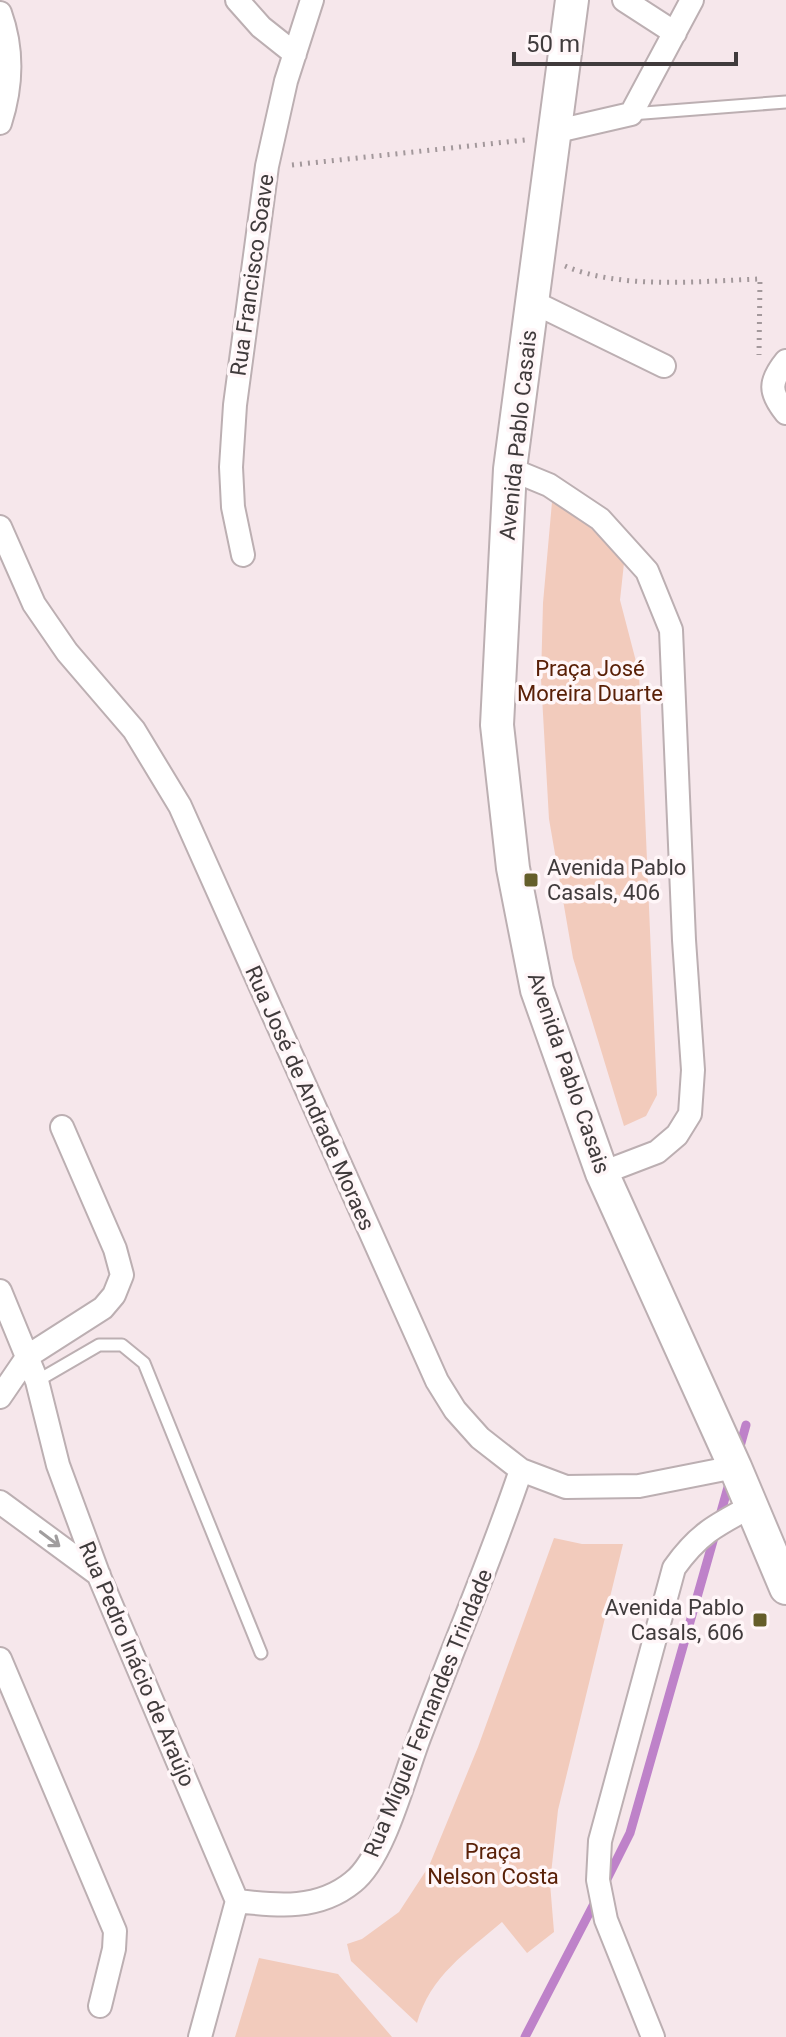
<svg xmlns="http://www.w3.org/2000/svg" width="786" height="2037" font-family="Roboto,sans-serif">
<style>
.green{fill:#f2cbbc}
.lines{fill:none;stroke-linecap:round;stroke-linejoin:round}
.stream{stroke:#be82c9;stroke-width:9}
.lane-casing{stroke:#bcafb2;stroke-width:15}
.street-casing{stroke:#bcafb2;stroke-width:26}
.secondary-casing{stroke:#bcafb2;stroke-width:36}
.path{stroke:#a3989b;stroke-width:5;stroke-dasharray:2 6;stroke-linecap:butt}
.lane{stroke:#fff;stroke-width:11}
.street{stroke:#fff;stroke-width:22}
.secondary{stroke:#fff;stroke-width:32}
.oneway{stroke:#a09d9e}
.poi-dot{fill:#655e2a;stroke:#fff6f8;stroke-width:3}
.labels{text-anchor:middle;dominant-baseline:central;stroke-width:7;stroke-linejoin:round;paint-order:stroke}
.street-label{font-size:22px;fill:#403b3c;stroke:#fff6f8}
.park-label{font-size:22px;fill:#592007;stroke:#fff6f8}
.poi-label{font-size:22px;fill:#403b3c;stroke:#fff6f8;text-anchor:start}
</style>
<rect width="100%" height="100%" fill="#f6e7eb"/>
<!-- green -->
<path class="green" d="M552,502C574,505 608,547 624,563L620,600L639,673L657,1095L646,1116L624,1126L573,958L549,819L541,679L543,603Z
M554,1538L582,1544H623L558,1810L550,1883L554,1932L527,1953L502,1922C467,1952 430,1976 417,2023L351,1961L347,1944L362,1939L399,1912L429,1866L478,1747Z
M259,1958L338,1974L392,2037H235Z"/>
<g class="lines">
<!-- stream -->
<path class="stream" d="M739,1450L746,1425
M719,1519L730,1480
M604,1885L630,1833L715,1534
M525,2037L597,1898"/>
<!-- lane casing -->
<g class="lane-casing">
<path id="lane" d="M631,114L786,102
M37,1381L99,1345H122L144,1363L261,1653"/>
</g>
<!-- street casing -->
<g class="street-casing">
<path id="street" d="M237,0L261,27L295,54
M624,0L675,33
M0,13C13,49 12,86 0,123
M553,132L631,114L692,0
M533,302L664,366
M786,361C769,382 769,392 786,413
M510,469L549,485L600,519L647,571L671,630L684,940L693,1070L690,1114L677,1135L657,1152L602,1173
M0,527L34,604L67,652L134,730L180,806L437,1381L455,1410L480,1438L521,1470L566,1487L639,1486L735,1467
M243,555L233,507L231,467L235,405L267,166L286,81L312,0
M0,1291L37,1381L58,1465L99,1576L237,1901L200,2037
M0,1397L28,1356L103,1308L114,1295L122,1275L115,1249L62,1127
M0,1502L99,1575
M0,1659L115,1931L114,1949L100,2006
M237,1901C278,1906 319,1910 353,1882C385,1857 405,1773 421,1733C454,1645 491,1559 521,1470
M653,2037L606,1920L598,1880L600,1841L674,1568C698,1534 716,1525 752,1506"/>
</g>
<!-- secondary casing -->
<g class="secondary-casing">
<path id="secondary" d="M572,0L510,469L497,725L513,868L537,990L602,1173L735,1467L786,1588"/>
</g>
<!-- path -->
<path class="path" d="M292,165L525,140
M565,266C622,290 699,281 760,279L759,355"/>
<!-- lane -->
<use href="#lane" class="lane"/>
<!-- street -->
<use href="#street" class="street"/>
<!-- secondary -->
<use href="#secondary" class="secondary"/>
</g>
<!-- one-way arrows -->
<defs><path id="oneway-shaft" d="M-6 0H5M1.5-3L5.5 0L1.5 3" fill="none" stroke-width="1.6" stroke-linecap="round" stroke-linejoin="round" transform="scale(2)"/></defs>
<use class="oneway" href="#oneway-shaft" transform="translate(50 1539) rotate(37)"/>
<!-- markers -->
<g class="poi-dot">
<rect x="523" y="872" width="16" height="16" rx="4"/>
<rect x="752" y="1612" width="16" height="16" rx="4"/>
</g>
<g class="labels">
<!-- street labels -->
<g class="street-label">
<text transform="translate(252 275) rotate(-82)">Rua Francisco Soave</text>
<text transform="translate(518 435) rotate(-84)">Avenida Pablo Casais</text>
<text transform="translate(569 1073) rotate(71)">Avenida Pablo Casais</text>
<text transform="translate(310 1098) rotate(66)">Rua José de Andrade Moraes</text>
<text transform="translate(137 1664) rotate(67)">Rua Pedro Inácio de Araújo</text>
<text transform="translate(428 1713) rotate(-68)">Rua Miguel Fernandes Trindade</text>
</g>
<!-- park labels -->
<g class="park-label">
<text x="590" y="668">Praça José<tspan x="590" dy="25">Moreira Duarte</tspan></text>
<text x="493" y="1851">Praça<tspan x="493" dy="25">Nelson Costa</tspan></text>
</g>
<!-- poi labels -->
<g class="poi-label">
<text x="547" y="867">Avenida Pablo<tspan x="547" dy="25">Casals, 406</tspan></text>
<text x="744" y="1607" text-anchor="end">Avenida Pablo<tspan x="744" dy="25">Casals, 606</tspan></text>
</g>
</g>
<!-- scale -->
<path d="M514 52v12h222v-12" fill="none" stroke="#403b3c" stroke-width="4"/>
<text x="526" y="52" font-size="24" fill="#403b3c" stroke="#fff6f8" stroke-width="6" paint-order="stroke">50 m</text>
</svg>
